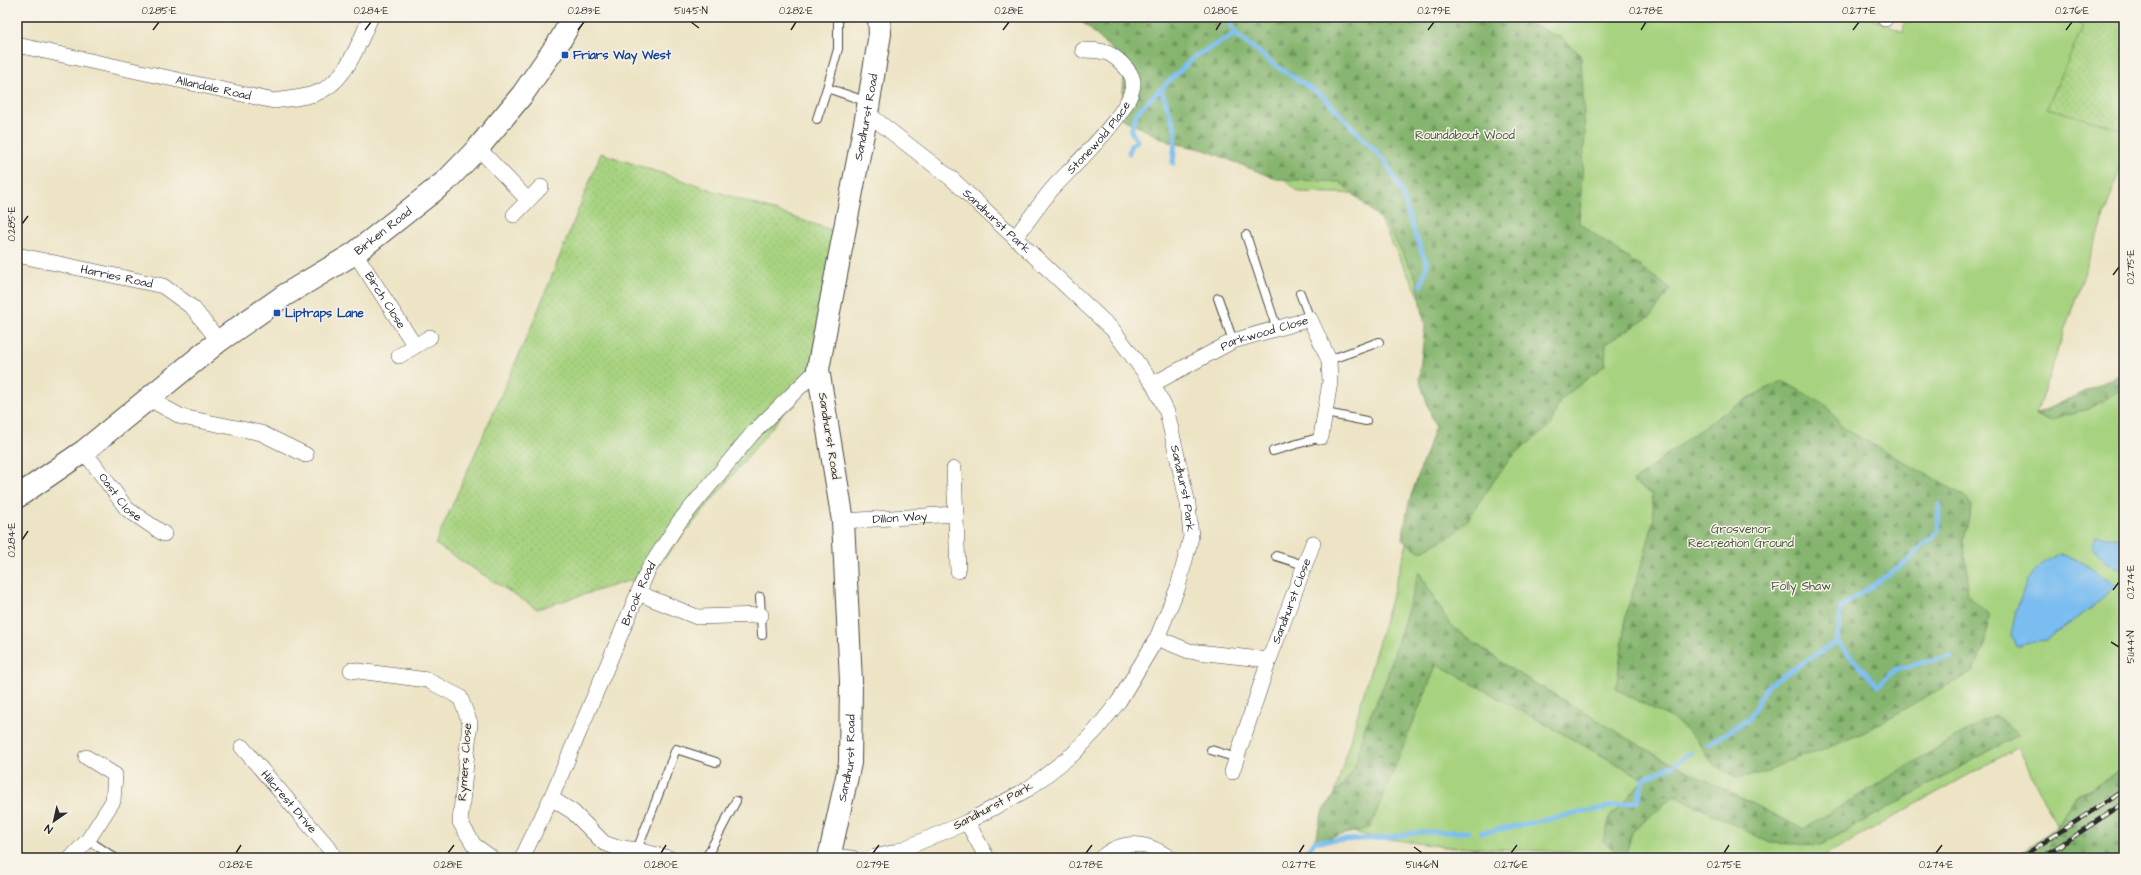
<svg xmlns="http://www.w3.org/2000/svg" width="2141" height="875" font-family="'Architects Daughter',sans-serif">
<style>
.green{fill:#a7d380;stroke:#697f56}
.forest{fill:url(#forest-firs);stroke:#58704c}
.garden{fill:url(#garden-dots);stroke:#697f56}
.water{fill:#7abdf0;stroke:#52748e}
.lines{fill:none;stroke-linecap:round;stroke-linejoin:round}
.stream{stroke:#7abdf0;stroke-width:5}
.lane-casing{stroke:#484742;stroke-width:10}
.street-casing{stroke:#484742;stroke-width:16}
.secondary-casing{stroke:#484742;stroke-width:24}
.lane{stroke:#fff;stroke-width:8}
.street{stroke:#fff;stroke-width:15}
.secondary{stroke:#fff;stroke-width:22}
.rail-casing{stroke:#2b2b2b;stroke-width:4.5}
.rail{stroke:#f7f3e8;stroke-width:3;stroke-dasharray:9;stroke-linecap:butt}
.ticks{fill:none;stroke:#2b2b2b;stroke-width:1.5}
.transit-dot{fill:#1a4fb4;stroke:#f7f3e8;stroke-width:1.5}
.labels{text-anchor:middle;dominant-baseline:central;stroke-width:3;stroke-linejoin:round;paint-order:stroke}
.transit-label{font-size:12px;font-weight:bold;fill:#164399;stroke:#f7f3e8;text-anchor:start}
.street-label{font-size:12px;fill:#2b2b2b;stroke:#f7f3e8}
.park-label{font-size:12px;fill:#4a5540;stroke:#f7f3e8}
.neatline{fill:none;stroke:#2b2b2b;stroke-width:1.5}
.ticks-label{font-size:10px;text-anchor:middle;fill:#2b2b2b}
</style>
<defs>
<pattern id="forest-firs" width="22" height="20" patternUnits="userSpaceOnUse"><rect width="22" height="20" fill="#85b56e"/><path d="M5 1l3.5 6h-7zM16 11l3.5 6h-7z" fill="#6d935b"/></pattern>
<pattern id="garden-dots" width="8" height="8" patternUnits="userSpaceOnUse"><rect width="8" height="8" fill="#a7d380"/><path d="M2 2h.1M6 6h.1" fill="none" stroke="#90b56f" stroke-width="1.8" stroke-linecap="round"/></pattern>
</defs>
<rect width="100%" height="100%" fill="#f7f3e8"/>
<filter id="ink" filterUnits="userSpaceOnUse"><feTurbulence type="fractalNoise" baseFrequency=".025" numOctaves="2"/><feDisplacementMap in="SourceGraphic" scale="8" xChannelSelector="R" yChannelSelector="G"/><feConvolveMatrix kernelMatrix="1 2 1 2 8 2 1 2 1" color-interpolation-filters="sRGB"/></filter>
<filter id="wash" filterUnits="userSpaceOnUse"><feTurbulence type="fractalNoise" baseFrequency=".012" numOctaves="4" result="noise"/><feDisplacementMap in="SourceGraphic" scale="16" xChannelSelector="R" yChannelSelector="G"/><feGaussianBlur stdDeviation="0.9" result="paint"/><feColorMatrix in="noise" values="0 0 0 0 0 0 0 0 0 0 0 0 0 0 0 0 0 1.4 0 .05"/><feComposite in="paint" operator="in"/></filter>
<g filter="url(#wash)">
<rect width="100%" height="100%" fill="#ede4c5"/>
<!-- green -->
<path class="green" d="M1122,17H1868L1903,32L1905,17H2124V157L2036,414L2124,373V777L2075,795L2057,827L2018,747L1820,858H1614L1611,854L1446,847L1368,836L1326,824L1441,426L1445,347L1367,194L1299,192L1149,63Z"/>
<!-- forest -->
<path class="forest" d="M1077,17H1512L1562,38L1581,55L1585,133L1579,223L1671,289L1651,316L1606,343L1605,365L1560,400L1550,426L1516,453L1500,472L1468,520L1454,534L1421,552L1402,540L1409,502L1435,426L1419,379L1425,326L1417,281L1403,254L1385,223L1340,182L1276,179L1205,150L1169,142L1121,118L1125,62Z
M2124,373V388L2089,409L2063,415L2051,422L2036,415Z
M1783,381L1827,406L1843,428L1963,495L1972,506L1963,540L1968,573L1966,592L1988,614L1986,643L1971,673L1923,698L1867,731L1818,752L1796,757L1768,772L1749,776L1736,777L1714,765L1694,737L1676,721L1616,689L1627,609L1643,561L1654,518L1652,494L1633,482C1680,444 1727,405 1783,381Z
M1419,572L1450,625L1511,669L1658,756L1803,829L1994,714L2018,735L1821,845L1770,843L1675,795L1632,832L1625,858H1623L1603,841L1610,817L1644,779L1437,664L1370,828L1315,841L1323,810L1354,770L1365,727L1386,680Z
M2124,767V858H2014L2057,827L2075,795L2089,790Z"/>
<!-- garden -->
<path class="garden" d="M2066,17H2124V130L2047,108L2083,26Z
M601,153L835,231L811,380L651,574L537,609L435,544L533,323Z"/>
<!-- water -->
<path class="water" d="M2096,536L2124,538V571C2110,566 2100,557 2091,546Z
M2060,554L2077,559L2117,586L2093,607L2046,639L2016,647L2011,635L2015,614L2027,580L2044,562Z"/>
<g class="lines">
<!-- stream -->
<path class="stream" d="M1228,17L1235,34L1276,66L1324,97L1387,164L1401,190L1414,232L1427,264L1421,285
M1161,89L1176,131L1173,163
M1129,153L1131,145L1137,141L1131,131L1137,112L1194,57L1235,34
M1939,505L1938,531L1908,561L1841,607L1837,641L1878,686L1896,669L1951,656
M1708,744L1748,720L1767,686L1837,641
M1481,833L1637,801L1644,779L1674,765L1690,753
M1302,858L1315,841L1384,838L1420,832H1468"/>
</g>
</g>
<g filter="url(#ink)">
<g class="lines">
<!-- lane casing -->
<g class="lane-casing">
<path id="lane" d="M838,17V49L827,88L868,102
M817,119L827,88
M1246,235L1277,329
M1300,293L1310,319
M1218,298L1233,341
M1329,360L1379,342
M1326,413L1366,421
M1273,451L1321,437
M1276,556L1304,565
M760,597L762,635
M1211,750L1237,758
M88,840L115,858
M637,850L676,749L716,762
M706,858L736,801"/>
</g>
<!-- street casing -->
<g class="street-casing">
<g id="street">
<path d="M1885,19V17"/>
<path id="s1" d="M17,45L274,101C287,99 301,98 314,94C346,84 358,44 371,17"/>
<path id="s2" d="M867,113L952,179L1113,330L1153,384L1167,412L1188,504L1191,537L1178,587L1157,638L1119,701L1096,730L1073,754L1028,789L967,822L896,852L871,858"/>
<path d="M478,148L528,200"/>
<path d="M514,215L541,187"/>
<path id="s3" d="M1015,238C1027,222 1039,205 1052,189C1071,168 1136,109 1133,81C1132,71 1114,54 1104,52C1097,50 1090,50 1083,50"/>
<path id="s4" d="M355,253L415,346"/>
<path id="s5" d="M17,255L163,286L193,308L219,341"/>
<path d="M399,356L430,337"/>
<path id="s6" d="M1153,384L1233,341L1310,319L1329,360L1330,382L1321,437"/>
<path d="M149,399L182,417L261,433L306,455"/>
<path id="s7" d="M84,451L127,509L164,534"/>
<path d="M954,469L958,571"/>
<path id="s8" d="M843,521L956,514"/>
<path d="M638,593L697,617L761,615"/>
<path d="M1157,638L1189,651L1269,660"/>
<path d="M351,670L427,680L460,697L470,723L460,822L474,845L492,858"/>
<path id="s9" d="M242,747L329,848L335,858"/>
<path id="s10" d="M1232,772L1269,660L1313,543"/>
<path d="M551,798L573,812L604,843L615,847L637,850L669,858"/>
<path d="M967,822L987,858"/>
<path d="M829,856L852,858"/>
<path d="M71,858L88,840L113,801L115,775L86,757"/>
<path id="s11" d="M522,858L551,798L648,570L679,522L752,434L818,369"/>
<path d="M1101,858C1124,838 1147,842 1170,858"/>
</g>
</g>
<!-- secondary casing -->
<g class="secondary-casing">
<g id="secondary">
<path id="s12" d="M17,497L84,451L219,341L285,295L355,253L446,181L478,148L522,95L561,39L573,17"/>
<path id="s13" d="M829,858L850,763L851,681L843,521L818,369L867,113L880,34L879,17"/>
</g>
</g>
<!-- lane -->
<use href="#lane" class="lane"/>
<!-- street -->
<use href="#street" class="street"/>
<!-- secondary -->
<use href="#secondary" class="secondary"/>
<!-- rail casing -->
<g class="rail-casing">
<path id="rail" d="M2020,858L2124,790
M2041,858L2124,803"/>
</g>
<!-- rail -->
<use href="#rail" class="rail"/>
</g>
</g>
<!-- ticks -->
<path class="ticks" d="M691,22L699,28M153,30L159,22M365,30L371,22M578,30L584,22M791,30L796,22M1003,30L1009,22M1216,30L1221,22M1428,30L1434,22M1641,30L1646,22M1853,30L1859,22M2066,30L2072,22M22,224L28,216M2113,275L2119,267M22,540L28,531M2113,590L2119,582M2111,642L2119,647M1414,847L1422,853M236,853L241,845M448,853L454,845M661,853L666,845M873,853L879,845M1086,853L1092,845M1299,853L1304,845M1511,853L1517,845M1724,853L1729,845M1936,853L1942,845"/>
<!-- markers -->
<g class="transit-dot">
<rect x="561" y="51" width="8" height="8" rx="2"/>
<rect x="273" y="309" width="8" height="8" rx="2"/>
</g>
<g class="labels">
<!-- transit labels -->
<g class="transit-label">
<text x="573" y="55">Friars Way West</text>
<text x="285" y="313">Liptraps Lane</text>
</g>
<!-- street labels -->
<g class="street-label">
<text stroke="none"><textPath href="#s1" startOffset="201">Allandale Road</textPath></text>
<text stroke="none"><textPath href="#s13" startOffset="750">Sandhurst Road</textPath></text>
<text stroke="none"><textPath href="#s3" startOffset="131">Stonewold Place</textPath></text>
<text stroke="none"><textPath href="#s2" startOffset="169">Sandhurst Park</textPath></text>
<text stroke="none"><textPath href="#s12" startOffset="453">Birken Road</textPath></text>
<text stroke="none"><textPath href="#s5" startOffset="102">Harries Road</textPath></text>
<text stroke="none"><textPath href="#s4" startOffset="56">Birch Close</textPath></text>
<text stroke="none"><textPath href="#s6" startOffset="123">Parkwood Close</textPath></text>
<text transform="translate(829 436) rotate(81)">Sandhurst Road</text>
<text stroke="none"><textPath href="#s2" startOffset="505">Sandhurst Park</textPath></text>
<text stroke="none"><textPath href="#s7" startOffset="59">Oast Close</textPath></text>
<text stroke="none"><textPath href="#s8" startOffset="57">Dillon Way</textPath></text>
<text stroke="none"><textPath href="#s11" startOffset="289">Brook Road</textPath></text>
<text stroke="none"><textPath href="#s10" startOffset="181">Sandhurst Close</textPath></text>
<text stroke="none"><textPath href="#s13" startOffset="102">Sandhurst Road</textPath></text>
<text transform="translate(465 762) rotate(-86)">Rymers Close</text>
<text stroke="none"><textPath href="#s9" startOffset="72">Hillcrest Drive</textPath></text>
<text transform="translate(993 806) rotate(-28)">Sandhurst Park</text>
</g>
<!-- park labels -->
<g class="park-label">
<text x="1465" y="135">Roundabout Wood</text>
<text x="1741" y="529">Grosvenor<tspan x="1741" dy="14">Recreation Ground</tspan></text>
<text x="1801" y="586">Folly Shaw</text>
</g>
</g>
<!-- margin -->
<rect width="2141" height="875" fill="none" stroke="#f7f3e8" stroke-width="44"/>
<!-- north arrow -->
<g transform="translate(54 821) rotate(214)" stroke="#f7f3e8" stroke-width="3" paint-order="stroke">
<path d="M0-3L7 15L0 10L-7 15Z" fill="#2b2b2b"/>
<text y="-6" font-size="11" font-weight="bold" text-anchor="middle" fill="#2b2b2b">N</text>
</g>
<rect x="22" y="22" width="2097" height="831" class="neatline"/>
<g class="ticks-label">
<text x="159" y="14">0.285°E</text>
<text x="371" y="14">0.284°E</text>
<text x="584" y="14">0.283°E</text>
<text x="691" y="14">51.145°N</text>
<text x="796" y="14">0.282°E</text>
<text x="1009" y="14">0.281°E</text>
<text x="1221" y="14">0.280°E</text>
<text x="1434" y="14">0.279°E</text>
<text x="1646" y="14">0.278°E</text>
<text x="1859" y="14">0.277°E</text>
<text x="2072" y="14">0.276°E</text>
<text transform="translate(11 224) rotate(-90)" y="4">0.285°E</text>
<text transform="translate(2130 267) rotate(-90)" y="4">0.275°E</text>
<text transform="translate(11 540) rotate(-90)" y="4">0.284°E</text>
<text transform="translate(2130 582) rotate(-90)" y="4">0.274°E</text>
<text transform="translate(2130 647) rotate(-90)" y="4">51.144°N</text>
<text x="236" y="868">0.282°E</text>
<text x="448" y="868">0.281°E</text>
<text x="661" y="868">0.280°E</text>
<text x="873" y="868">0.279°E</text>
<text x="1086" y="868">0.278°E</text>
<text x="1299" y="868">0.277°E</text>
<text x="1422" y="868">51.146°N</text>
<text x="1511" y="868">0.276°E</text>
<text x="1724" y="868">0.275°E</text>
<text x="1936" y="868">0.274°E</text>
</g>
</svg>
